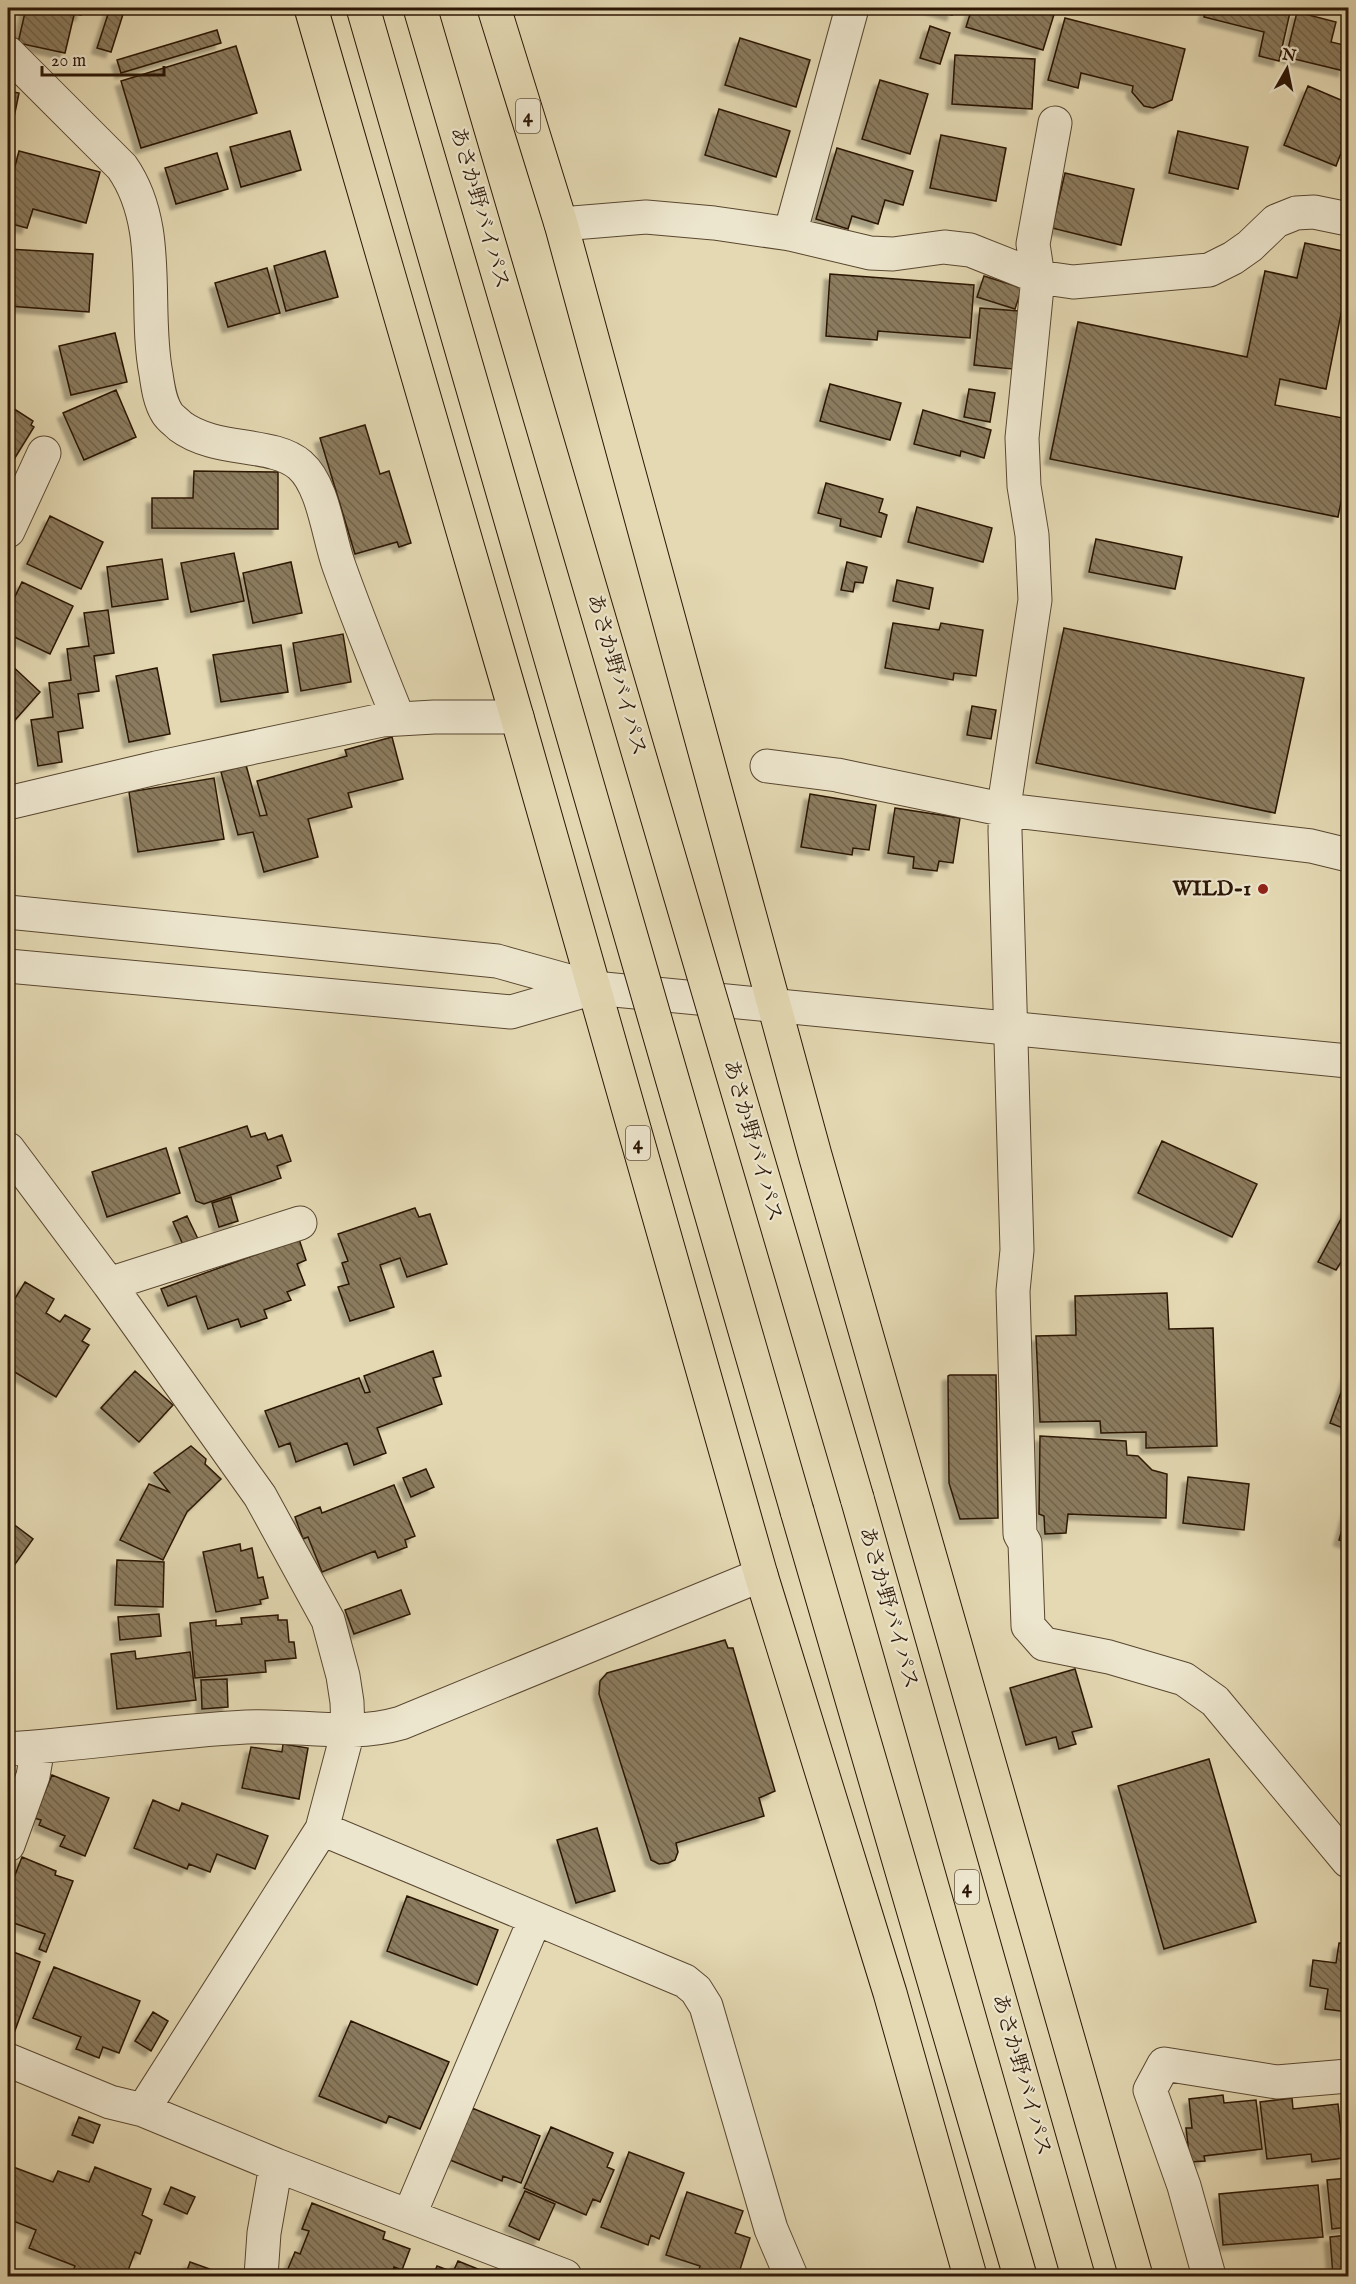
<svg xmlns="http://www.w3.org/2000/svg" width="1356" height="2284" font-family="'IM FELL English','Noto Serif JP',serif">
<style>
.building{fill:url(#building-back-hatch);stroke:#2b1605;stroke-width:1.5;filter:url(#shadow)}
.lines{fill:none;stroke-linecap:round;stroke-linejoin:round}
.minor-casing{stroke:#594730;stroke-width:35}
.tertiary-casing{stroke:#594730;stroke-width:35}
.trunk-casing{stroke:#2b1605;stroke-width:35}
.minor{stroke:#ede6ce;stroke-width:33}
.tertiary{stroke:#ede6ce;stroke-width:33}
.trunk{stroke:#e4d9b3;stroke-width:33}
.trunk-bridge-casing{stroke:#2b1605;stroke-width:35;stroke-linecap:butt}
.trunk-bridge{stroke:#e4d9b3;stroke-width:33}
.poi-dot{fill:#8f2418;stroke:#ede6ce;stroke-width:2}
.labels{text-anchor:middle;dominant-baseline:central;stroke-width:4.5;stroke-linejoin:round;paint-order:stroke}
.shield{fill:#ede6ce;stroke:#655441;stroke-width:1.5}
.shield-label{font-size:20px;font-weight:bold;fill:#2b1605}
.street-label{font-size:21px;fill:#2b1605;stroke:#ede6ce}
.poi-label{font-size:21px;font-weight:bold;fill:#2b1605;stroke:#ede6ce;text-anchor:end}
</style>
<defs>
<pattern id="building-back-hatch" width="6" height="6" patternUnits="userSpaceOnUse" patternTransform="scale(1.5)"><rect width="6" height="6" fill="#8b7b5f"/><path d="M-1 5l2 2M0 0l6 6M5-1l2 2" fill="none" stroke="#72644c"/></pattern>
<filter id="shadow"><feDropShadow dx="-5.5" dy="5.5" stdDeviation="1.5" flood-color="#0004"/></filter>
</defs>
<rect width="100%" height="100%" fill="#e4d9b3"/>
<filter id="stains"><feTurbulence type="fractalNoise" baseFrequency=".00333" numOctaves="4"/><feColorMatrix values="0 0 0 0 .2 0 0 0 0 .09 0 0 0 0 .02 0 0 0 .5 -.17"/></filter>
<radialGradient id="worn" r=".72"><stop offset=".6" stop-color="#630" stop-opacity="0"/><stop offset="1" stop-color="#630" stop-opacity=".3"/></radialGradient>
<!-- building -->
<path class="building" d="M26,8H39L74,15L65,53L18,43Z
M53,8H83L81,15Z
M110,8H125L111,52L97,48Z
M929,8H954L952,15Z
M972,8H1056L1043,50L966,27Z
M1206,8H1291L1279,61L1259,56L1264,32L1204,17Z
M1297,12L1336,22L1331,42L1348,46L1344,71L1286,57Z
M1065,18L1185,49L1172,100L1153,108L1144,106L1132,92L1133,86L1081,73L1078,88L1048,80Z
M930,26L950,33L940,64L920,58Z
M217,30L221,43L121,73L117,60Z
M740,38L810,60L796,107L725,85Z
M236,46L257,113L141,148L121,81Z
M955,55L1035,59L1032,109L952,104Z
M880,80L928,94L910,154L862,139Z
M1308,86L1348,103V135L1336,166L1284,145Z
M8,91L19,93L8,146Z
M719,109L790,131L776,177L705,155Z
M290,131L301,170L241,187L230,147Z
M1178,131L1248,147L1238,189L1169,173Z
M941,135L1006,148L996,201L930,188Z
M837,148L913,171L903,205L885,200L878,224L852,216L848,229L816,219Z
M19,151L100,172L86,223L33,209L27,228L8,223V193Z
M217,153L228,189L176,204L165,168Z
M1065,173L1134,189L1121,245L1052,228Z
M1305,243L1348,252V279L1326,389L1280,379L1275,405L1348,419V467L1338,517L1050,459L1078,322L1247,357L1265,271L1297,278Z
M8,249L93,254L89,312L8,306Z
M325,251L338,297L286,311L274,266Z
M267,268L280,313L228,327L215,283Z
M830,274L974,285L970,338L878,331L877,340L826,336Z
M984,276L1022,288L1015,309L977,297Z
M980,308L1019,311L1013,369L974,365Z
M115,333L127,382L71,395L59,346Z
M830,384L901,403L890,440L820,421Z
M969,389L995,393L990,422L964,417Z
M116,390L136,437L84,460L63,413Z
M8,405L33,421L31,425L34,427L8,469Z
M923,410L991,430L984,458L961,451L960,456L914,444Z
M365,425L380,474L389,471L411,543L399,547L397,542L355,554L320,438Z
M194,471L278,472V529L152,528V498H193Z
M826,483L883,499L879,512L887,515L881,537L840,526L841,519L818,513Z
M917,507L992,528L983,562L908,542Z
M50,516L103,542L81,589L27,564Z
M1096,539L1182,557L1175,589L1089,572Z
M234,553L244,601L191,612L181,563Z
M162,559L168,599L112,607L107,567Z
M291,562L302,613L253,623L243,573Z
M847,562L867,567L863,583L855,582L853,592L841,590Z
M897,580L933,588L929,609L893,601Z
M22,582L73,606L50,654L8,634V611Z
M108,610L114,653L94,656L99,691L78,694L83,728L58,732L62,762L38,766L31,720L53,717L49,683L71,680L67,649L89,646L84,613Z
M893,623L939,630L941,623L983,630L976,676L954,673L953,680L885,668Z
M1064,628L1304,678L1275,813L1036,763Z
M343,634L351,682L301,691L293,643Z
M281,645L288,692L221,702L213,655Z
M8,662L40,692L8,728Z
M157,668L170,734L129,742L116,676Z
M972,706L996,710L991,739L967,735Z
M392,737L403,779L348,793L352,807L308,819L318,857L264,872L253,832L238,835L221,772L246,765L260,816L267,815L257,781L347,756L345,750Z
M214,778L224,839L138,852L129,792Z
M810,794L876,805L869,850L853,848L852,855L801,847Z
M895,808L960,818L953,863L939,861L937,871L913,868L914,857L888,853Z
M247,1126L251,1137L265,1133L268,1140L282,1135L291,1161L277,1166L281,1178L204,1204L196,1201L179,1148Z
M1162,1141L1257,1184L1232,1237L1138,1193Z
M166,1148L180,1193L107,1217L92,1172Z
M231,1197L238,1221L219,1227L212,1203Z
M1348,1206V1262L1343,1259L1336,1270L1318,1262Z
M415,1208L419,1217L430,1214L447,1264L407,1277L400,1258L380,1265L394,1307L350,1321L338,1287L349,1284L342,1263L348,1261L338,1234Z
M187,1216L199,1241L184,1247L173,1222Z
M299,1239L306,1260L297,1264L305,1285L287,1292L291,1300L264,1310L267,1318L241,1327L238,1319L208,1329L196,1296L168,1306L161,1289Z
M25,1282L54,1299L46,1313L60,1322L65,1315L90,1329L82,1341L89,1345L56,1397L8,1368V1310Z
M1167,1293L1169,1329L1213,1328L1217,1446L1146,1448V1432L1101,1433L1100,1421L1040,1422L1036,1336L1076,1335L1075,1296Z
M433,1351L441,1376L433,1378L442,1404L377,1428L386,1453L354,1465L347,1443L296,1462L290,1443L279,1447L265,1411L359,1378L365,1393L370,1392L364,1376Z
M135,1371L173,1405L139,1442L101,1408Z
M1348,1373V1430L1330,1423Z
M950,1375H996L998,1518L960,1519L949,1483L948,1376Z
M1040,1436L1126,1441L1127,1455L1138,1456L1152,1470L1167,1474L1166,1518L1068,1514L1066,1533L1045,1534L1044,1516L1039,1514Z
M191,1446L206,1459L205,1464L221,1479L187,1512L163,1560L120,1540L149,1484L169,1492L154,1473Z
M426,1469L434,1487L411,1497L403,1478Z
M1188,1477L1249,1484L1244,1530L1183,1523Z
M394,1485L415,1536L405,1540L407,1547L378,1558L375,1551L322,1572L308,1537L303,1539L295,1517L320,1507L322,1513Z
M1348,1508V1543L1339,1540Z
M8,1520L33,1539L8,1574Z
M240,1544L241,1551L252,1548L258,1578L263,1577L268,1598L260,1600L261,1604L216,1612L203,1552Z
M117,1560L164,1562L163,1607L115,1605Z
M401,1590L410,1614L354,1634L345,1610Z
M159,1614L161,1636L120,1640L118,1617Z
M278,1615V1620H287L289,1642H294L296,1658L265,1661L266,1672L195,1678L190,1623L216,1620V1626L242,1624L241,1618Z
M725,1640L728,1648H733L775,1791L759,1798L764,1816L676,1843L678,1852L675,1860L668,1863L659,1864L651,1860L599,1694L600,1681L607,1673Z
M135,1651L136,1659L190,1652L196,1700L117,1709L111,1654Z
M1075,1669L1092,1727L1072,1732L1076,1744L1059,1749L1056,1737L1026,1745L1010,1688Z
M227,1679L228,1707L202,1709L201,1680Z
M283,1744L308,1748L299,1799L242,1788L251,1747L282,1752Z
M1209,1759L1256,1922L1164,1949L1118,1786Z
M52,1775L109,1798L85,1856L60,1846L65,1836L39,1825L41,1820L34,1818Z
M153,1800L179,1811L182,1803L268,1836L255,1869L217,1854L210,1872L189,1864L187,1869L134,1848Z
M597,1828L615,1891L576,1903L557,1840Z
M22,1857L56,1871L55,1875L73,1881L46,1952L39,1949L45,1934L8,1921L14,1905L8,1903V1893Z
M407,1896L498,1930L477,1985L387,1951Z
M1339,1943L1348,1944V2012L1325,2009L1328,1989L1310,1986L1313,1960L1336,1963Z
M8,1950L40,1962L13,2036L8,2034Z
M54,1967L140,2001L119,2053L103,2047L99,2058L79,2050L76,2049L81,2037L33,2018Z
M153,2012L168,2021L151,2051L135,2041Z
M351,2021L449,2062L420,2129L389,2116L386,2123L319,2096Z
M1223,2095L1224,2103L1256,2100L1262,2149L1204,2156L1205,2161L1190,2162L1186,2128H1192L1189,2099Z
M1292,2098L1293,2109L1338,2104L1344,2158L1312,2162L1311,2154L1267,2159L1260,2102Z
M472,2108L540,2136L521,2183L503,2176L502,2181L450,2160Z
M79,2117L100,2125L93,2143L72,2135Z
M551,2127L613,2153L607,2167L614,2170L600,2202L593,2199L586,2215L524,2188Z
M629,2152L684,2173L659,2239L651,2235L648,2245L601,2227Z
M8,2165L53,2182L58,2171L89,2182L95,2167L151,2189L142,2215L152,2220L140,2254L135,2252L126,2276H71L75,2266L29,2248L36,2230L8,2219Z
M1348,2178V2227L1332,2229L1327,2180Z
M1318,2185L1323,2237L1223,2245L1219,2194Z
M171,2187L195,2197L187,2214L164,2204Z
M525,2191L555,2204L539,2240L509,2226Z
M687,2192L743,2211L735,2233L750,2238L738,2276H719L699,2270L700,2266L666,2255Z
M312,2203L385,2232L383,2239L410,2249L402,2270L394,2267L391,2276H285L295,2252L300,2254L309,2231L302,2229Z
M1348,2235V2276H1333L1330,2237Z
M458,2261L495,2276H433L437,2266L453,2272Z
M190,2262L229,2276H185Z"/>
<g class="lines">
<!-- minor casing -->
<g class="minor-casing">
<path id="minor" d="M8,53L122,167C164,227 143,306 156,374C158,388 160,402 167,413C170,418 176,422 180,426C216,453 272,441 300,465C324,486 328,536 339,566C357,617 378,668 398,718
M1055,123L1033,244L1038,277L1022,438L1024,486L1032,535L1035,600L1006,793L1005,831L1017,1250L1013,1291L1020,1534L1025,1543L1028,1626L1044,1644L1109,1657L1184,1679L1215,1701L1348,1861
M561,224L646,217L714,223L790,234L870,253L893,254L944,247L970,250L1038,277L1073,282L1209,270L1233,258L1250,246L1276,221L1296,213L1314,212L1348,219
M790,234L852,8
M8,531L44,453
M767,766L837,775L1006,810L1311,846L1348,855
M8,803L156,768L382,720L434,717H517
M8,1149L109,1284L260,1496L328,1620L343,1676L347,1702L348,1731L322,1829L143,2110
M109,1284L300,1223
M8,1749C87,1744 166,1731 246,1727C298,1724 350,1738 401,1723L761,1575
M322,1829L685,1981L696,1990L706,2006L771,2229L791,2276
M8,1845L33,1776L38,1747
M8,2060L110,2102L143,2110L276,2165L565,2276
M409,2216L535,1919
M261,2276L264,2233L276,2165
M1209,2276L1184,2186L1150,2090L1164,2064L1277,2082L1348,2076"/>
</g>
<!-- tertiary casing -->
<g class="tertiary-casing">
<path id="tertiary" d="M8,912L497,961L594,988L1348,1061
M8,966L511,1012L594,988"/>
</g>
<!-- trunk casing -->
<g class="trunk-casing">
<path id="trunk" d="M311,8L517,717L761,1575L890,1993L970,2276
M494,8L561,224L815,1155L1136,2276
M857,1498L1078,2276
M797,1511L1020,2276"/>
</g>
<!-- minor -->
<use href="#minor" class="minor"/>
<!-- tertiary -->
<use href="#tertiary" class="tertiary"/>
<!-- trunk -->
<use href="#trunk" class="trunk"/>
<!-- trunk-bridge casing -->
<g class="trunk-bridge-casing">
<path id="trunk-bridge" d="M363,8L797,1511
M420,8L857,1498"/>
</g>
<!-- trunk-bridge -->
<use href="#trunk-bridge" class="trunk-bridge"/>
</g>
<!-- markers -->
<circle class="poi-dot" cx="1263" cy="889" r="6"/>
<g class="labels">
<!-- shield labels -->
<g class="shield">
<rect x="516" y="99" width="24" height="34" rx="4.5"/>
<rect x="626" y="1126" width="24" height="34" rx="4.5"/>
<rect x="955" y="1870" width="24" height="34" rx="4.5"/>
</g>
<g class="shield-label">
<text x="528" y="116">4</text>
<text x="638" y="1143">4</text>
<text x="967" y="1887">4</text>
</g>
<!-- street labels -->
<g class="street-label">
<text transform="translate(479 208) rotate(74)">あさか野バイパス</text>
<text transform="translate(616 675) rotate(74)">あさか野バイパス</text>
<text transform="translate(752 1141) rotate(74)">あさか野バイパス</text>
<text transform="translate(888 1608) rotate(74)">あさか野バイパス</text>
<text transform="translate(1021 2075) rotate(74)">あさか野バイパス</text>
</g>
<!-- poi labels -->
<g class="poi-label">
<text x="1251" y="889">WILD-1</text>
</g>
</g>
<!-- margin -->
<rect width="1356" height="2284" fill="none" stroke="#e4d9b3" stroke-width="30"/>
<rect x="9" y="9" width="1338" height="2266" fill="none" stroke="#2b1605" stroke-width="3"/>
<rect x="15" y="15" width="1326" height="2254" fill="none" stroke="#2b1605" stroke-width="1.5"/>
<!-- north arrow -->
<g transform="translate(1287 69) rotate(9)" stroke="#ede6ce" stroke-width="4.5" paint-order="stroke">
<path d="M0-4.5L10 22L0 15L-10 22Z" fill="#2b1605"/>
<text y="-9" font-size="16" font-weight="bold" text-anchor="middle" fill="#2b1605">N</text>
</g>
<!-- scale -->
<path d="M42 66v9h122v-9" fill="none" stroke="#2b1605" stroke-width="3"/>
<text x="51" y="66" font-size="18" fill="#2b1605" stroke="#ede6ce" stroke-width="4.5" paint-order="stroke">20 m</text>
<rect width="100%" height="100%" filter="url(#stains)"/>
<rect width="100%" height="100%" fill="url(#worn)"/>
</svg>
